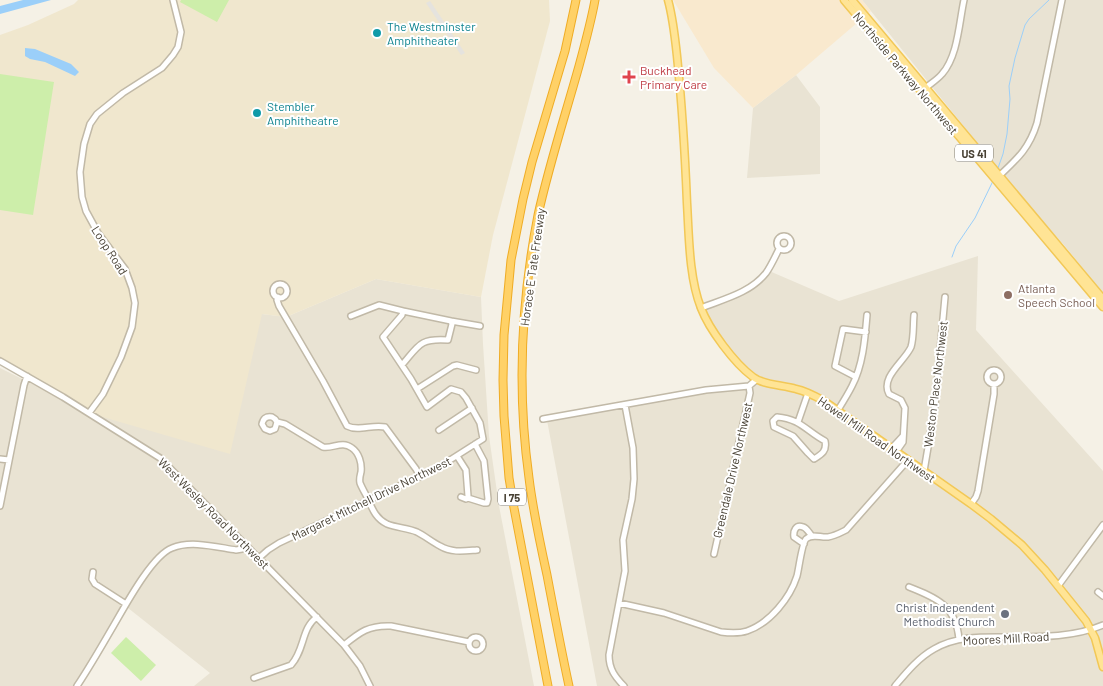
<svg xmlns="http://www.w3.org/2000/svg" width="1103" height="686" font-family="Barlow,sans-serif">
<style>
.residential{fill:#e9e3d3}
.commercial{fill:#f9e9ce}
.education{fill:#f0e7ce}
.green{fill:#cdeeaa}
.parking{fill:#e5e3de}
.water{fill:#9bcff9}
.lines{fill:none;stroke-linecap:round;stroke-linejoin:round}
.stream{stroke:#9bcff9;stroke-width:1}
.minor-casing{stroke:#c1b9a7;stroke-width:8}
.major-casing{stroke:#f2c857;stroke-width:9}
.highway-casing{stroke:#efac25;stroke-width:9}
.minor{stroke:#fff;stroke-width:5}
.major{stroke:#ffe495;stroke-width:6}
.highway{stroke:#ffd167;stroke-width:7}
.culture-dot{fill:#0f9aa8;stroke:#fff;stroke-width:2}
.health-dot{fill:#e0444e;stroke:#fff;stroke-width:2}
.education-dot{fill:#8d6e63;stroke:#fff;stroke-width:2}
.worship-dot{fill:#6b7280;stroke:#fff;stroke-width:2}
.labels{text-anchor:middle;dominant-baseline:central;stroke-width:4;stroke-linejoin:round;paint-order:stroke}
.shield{fill:#fff;stroke:#7f7a71;stroke-width:1}
.shield-label{font-size:11px;font-weight:bold;fill:#484134}
.culture-label{font-size:12px;fill:#0d838f;stroke:#fff;text-anchor:start}
.health-label{font-size:12px;fill:#be3a42;stroke:#fff;text-anchor:start}
.street-label{font-size:12px;fill:#484134;stroke:#fff}
.education-label{font-size:12px;fill:#785e54;stroke:#fff;text-anchor:start}
.worship-label{font-size:12px;fill:#5b616d;stroke:#fff;text-anchor:end}
</style>
<rect width="100%" height="100%" fill="#f5f1e6"/>
<!-- residential -->
<path class="residential" d="M862,0H1103V293L1064,245L1020,196Z
M796,75L820,107V174L747,178L753,108Z
M978,256L976,330L1103,471V686H597L546,415L755,383L696,308L738,293L767,270L839,301Z
M376,279L481,297L483,344L489,436L499,506L534,686H194L210,673L123,604L74,686H0V368L89,412L262,314L286,317Z"/>
<!-- commercial -->
<path class="commercial" d="M673,0H862L871,11L796,75L753,108L714,68Z"/>
<!-- education -->
<path class="education" d="M78,0H549L550,21L493,235L481,297L376,279L286,317L262,314L230,454L89,413L0,361V35L28,25L74,4Z"/>
<!-- green -->
<path class="green" d="M181,0H229L217,22L180,2Z
M0,74L54,82L33,215L0,210Z
M126,637L156,665L141,681L111,653Z"/>
<!-- parking -->
<path class="parking" d="M430,1L465,53L461,55L426,3Z"/>
<!-- water -->
<path class="water" d="M23,0H51L0,14V6Z
M25,48L35,49L71,64L79,72L75,76L45,62L30,59L25,56Z"/>
<g class="lines">
<!-- stream -->
<path class="stream" d="M998,168L1003,154L1007,134L1010,99L1009,86L1015,58L1025,25L1029,19L1049,0
M952,257L956,246L975,218L993,181"/>
<!-- minor casing -->
<g class="minor-casing">
<path id="minor" d="M924,89C930,84 937,80 942,74C958,56 959,23 964,0
M998,177C1017,159 1029,149 1037,123L1062,0
M777 243a7 7 0 1 1 14 0a7 7 0 1 1-14 0Z
M273 291a7 7 0 1 1 14 0a7 7 0 1 1-14 0Z
M278,297L277,300L279,306L323,381L347,426C359,432 372,424 385,427L416,469L420,477
M701,308C724,299 750,293 766,273C771,266 775,257 779,249
M451,321L480,326
M0,361L63,397L160,458L344,645L360,666L370,686
M402,365C419,345 420,338 448,340L452,324L451,321L403,311
M987 377a7 7 0 1 1 14 0a7 7 0 1 1-14 0Z
M856,377L835,366L843,329L866,332
M417,389L453,366L457,365L476,370
M838,410C843,402 848,394 852,386C863,365 865,339 867,315
M89,413L103,394L121,357L132,327L135,303L132,288L125,269L98,233L86,211L82,197L80,172L84,144L90,124L97,114L123,93L162,68L173,55L178,47L181,32L173,0
M777,417C801,419 806,431 825,441C827,451 822,454 814,459L808,453L793,436L774,427L773,421Z
M543,419L706,390L749,386L756,380
M277,422L275,429L270,431L265,429L262,424C263,419 266,416 272,417L275,419L277,422L285,424L323,447C333,449 342,440 352,448C359,453 362,463 361,472C360,476 359,479 360,483C362,488 365,493 367,497C372,508 375,518 387,524C397,528 408,528 417,532C425,536 432,542 440,546C452,553 464,551 477,550
M798,422L808,393
M439,430L472,408
M891,449L903,436
M896,452L903,442L905,408L901,400L889,394C880,377 905,361 911,347C914,337 913,325 914,315
M457,456L466,470L468,496V498L466,499L461,497
M0,459L9,460
M924,471L935,406L945,297
M468,498L484,503H487L488,499L484,461L475,444
M971,504L976,497L978,491L994,394V384
M0,506L24,385L27,376
M804,544L794,537C793,531 796,524 803,527C807,528 809,533 812,536
M714,554L750,393L749,386
M259,558L268,550L279,543L439,467L483,439L480,423L466,398L461,392L451,389L427,407L411,379L383,337L402,315L403,311L379,305L351,316
M93,572L92,579L95,584L126,604
M1058,586L1103,525
M909,587C937,598 956,606 959,639
M1098,592L1103,596
M619,603L664,613L721,632C729,633 738,634 747,631C770,623 790,598 797,576C799,568 802,543 806,539C812,533 821,538 828,537C835,536 840,533 846,530L908,460
M469 644a7 7 0 1 1 14 0a7 7 0 1 1-14 0Z
M344,645C360,632 369,625 391,626L469,642
M254,678L291,665C305,650 301,628 317,617
M77,686C89,668 100,649 111,630C123,610 151,556 172,548C191,540 216,547 236,550L242,549L248,547
M624,686C615,677 609,669 609,655L625,571L623,540L632,499L634,479L633,448L625,405
M895,686C906,673 918,658 934,649C958,635 985,637 1012,637C1042,637 1075,637 1103,625"/>
</g>
<!-- major casing -->
<g class="major-casing">
<path id="major" d="M668,0C673,18 675,37 677,56C682,105 685,154 687,203C689,236 689,278 701,308C709,329 734,363 753,377C763,385 783,385 796,389C806,391 815,396 824,401L971,504L991,519L1022,545L1045,570L1086,621L1095,638L1103,667
M844,0L1103,307
M852,0L1103,299"/>
</g>
<!-- highway casing -->
<g class="highway-casing">
<path id="highway" d="M548,686L514,508L509,478L504,416L503,380L504,335L511,260L523,199L532,162L565,51L576,0
M569,686C561,649 554,612 547,575C540,543 533,511 529,478C517,391 521,302 538,215C549,165 565,116 579,66C585,44 591,22 595,0"/>
</g>
<!-- minor -->
<use href="#minor" class="minor"/>
<!-- major -->
<use href="#major" class="major"/>
<!-- highway -->
<use href="#highway" class="highway"/>
</g>
<!-- markers -->
<g class="culture-dot">
<circle cx="377" cy="33" r="5"/>
<circle cx="257" cy="113" r="5"/>
</g>
<path class="health-dot" d="M626.5 69.5h5v5h5v5h-5v5h-5v-5h-5v-5h5z"/>
<circle class="education-dot" cx="1008" cy="295" r="5"/>
<circle class="worship-dot" cx="1005" cy="614" r="5"/>
<g class="labels">
<!-- shield labels -->
<g class="shield">
<rect x="955" y="144.5" width="38" height="17" rx="4"/>
<rect x="498" y="488.5" width="28" height="17" rx="4"/>
</g>
<g class="shield-label">
<text x="974" y="153">US 41</text>
<text x="512" y="497">I 75</text>
</g>
<!-- culture labels -->
<g class="culture-label">
<text x="387" y="26">The Westminster<tspan x="387" dy="14">Amphitheater</tspan></text>
<text x="267" y="106">Stembler<tspan x="267" dy="14">Amphitheatre</tspan></text>
</g>
<!-- health labels -->
<g class="health-label">
<text x="640" y="70">Buckhead<tspan x="640" dy="14">Primary Care</tspan></text>
</g>
<!-- street labels -->
<g class="street-label">
<text transform="translate(906 73) rotate(50)">Northside Parkway Northwest</text>
<text transform="translate(110 250) rotate(57)">Loop Road</text>
<text transform="translate(532 267) rotate(-82)">Horace E Tate Freeway</text>
<text transform="translate(935 384) rotate(-83)">Weston Place Northwest</text>
<text transform="translate(877 439) rotate(35)">Howell Mill Road Northwest</text>
<text transform="translate(732 470) rotate(-77)">Greendale Drive Northwest</text>
<text transform="translate(371 498) rotate(-26)">Margaret Mitchell Drive Northwest</text>
<text transform="translate(214 513) rotate(45)">West Wesley Road Northwest</text>
<text transform="translate(1006 638) rotate(-3)">Moores Mill Road</text>
</g>
<!-- education labels -->
<g class="education-label">
<text x="1018" y="288">Atlanta<tspan x="1018" dy="14">Speech School</tspan></text>
</g>
<!-- worship labels -->
<g class="worship-label">
<text x="995" y="607">Christ Independent<tspan x="995" dy="14">Methodist Church</tspan></text>
</g>
</g>
</svg>
